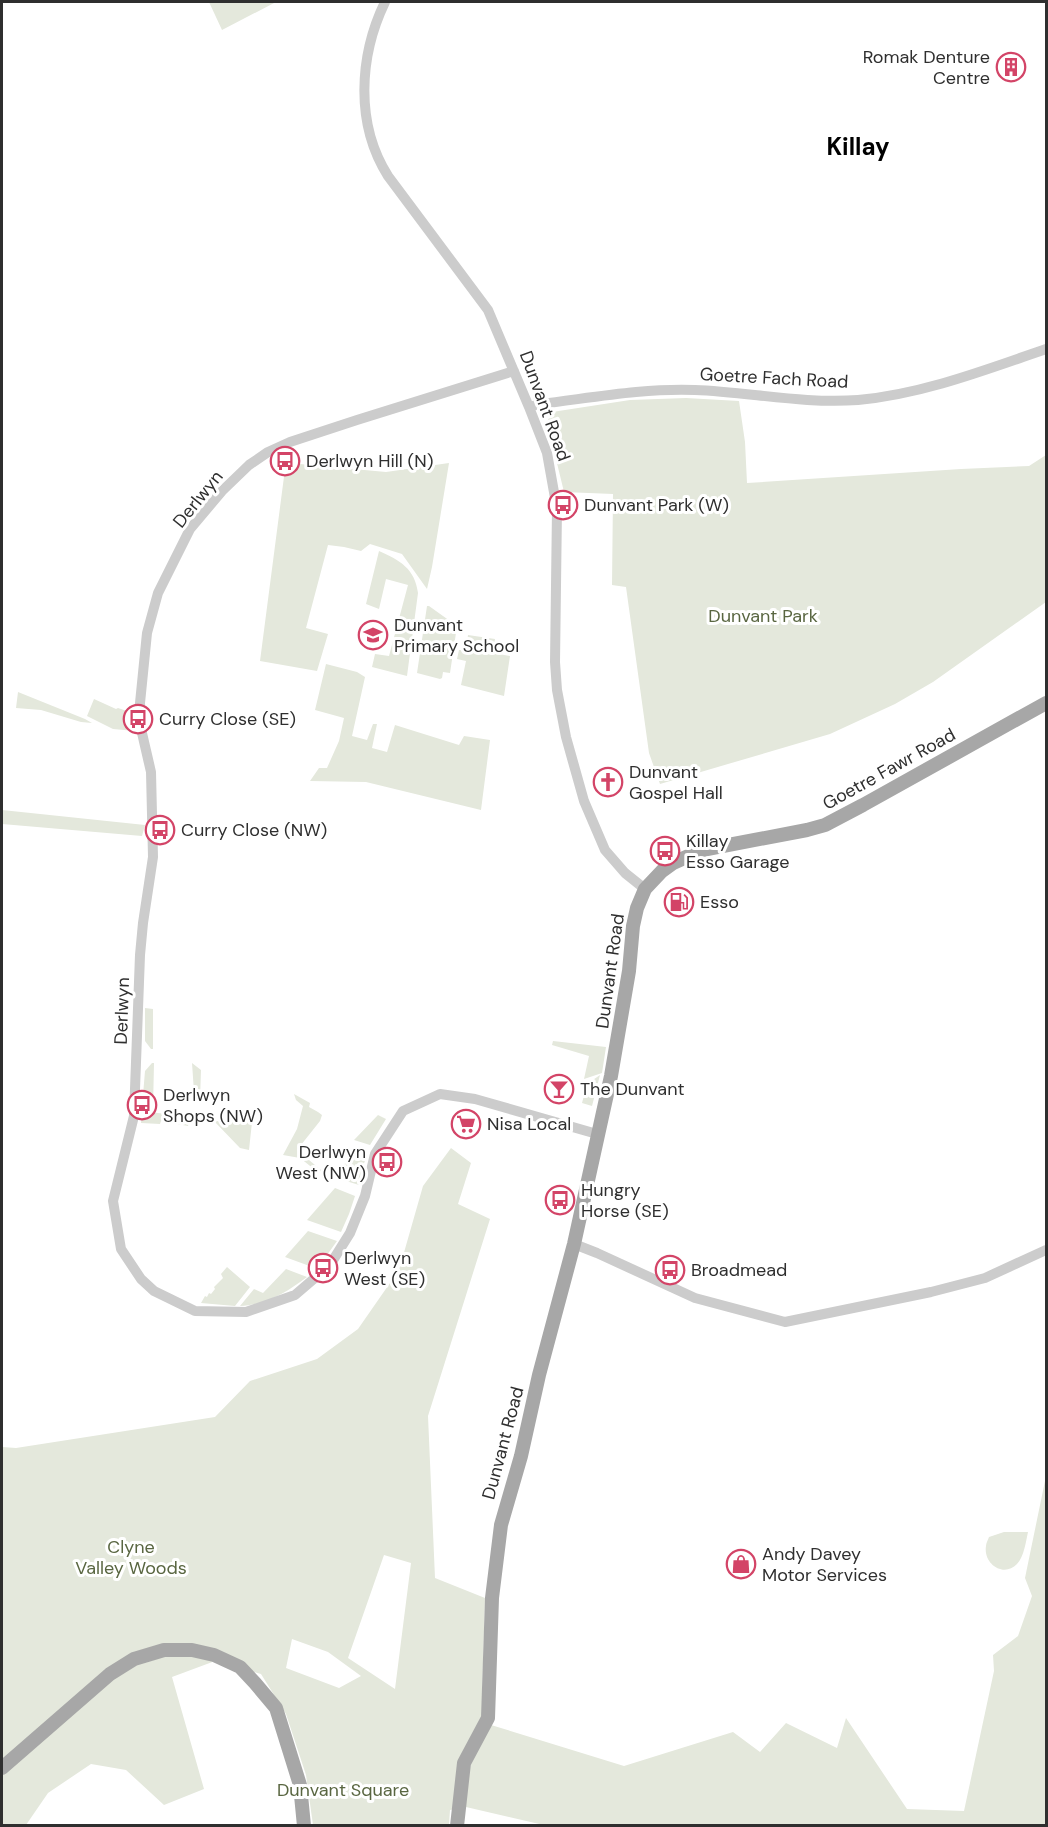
<svg xmlns="http://www.w3.org/2000/svg" width="1048" height="1827" font-family="'DM Sans',sans-serif">
<style>
.green{fill:#e4e8dc;fill-rule:evenodd}
.lines{fill:none;stroke-linecap:round;stroke-linejoin:round}
.minor{stroke:#ccc;stroke-width:10}
.major{stroke:#a7a7a7;stroke-width:14}
.labels{text-anchor:middle;dominant-baseline:central;stroke-width:6;stroke-linejoin:round;paint-order:stroke}
.poi-label{font-size:18px;fill:#2f2f2f;stroke:#fff;text-anchor:start}
.street-label{font-size:18px;fill:#2f2f2f;stroke:#fff}
.park-label{font-size:18px;fill:#596641;stroke:#fff}
.district-label{font-size:24px;font-weight:bold;fill:#000;stroke:#fff}
</style>
<rect width="100%" height="100%" fill="#fff"/>
<!-- green -->
<path class="green" d="M209,2H276L222,30Z
M686,398L739,401L745,442L747,483L961,469L1029,466L1046,455V602L933,682L895,704L830,734L660,784L649,753L626,587L612,585L613,494L564,492L555,455L545,426L552,412L630,400Z
M449,463L432,567L427,589L402,554L370,544L361,551L344,547L328,545L306,628L328,634L317,671L260,661L285,469L300,464L386,472Z
M379,551C400,560 415,569 418,593L407,676L372,667L375,654L389,656L408,585L386,579L379,609L366,604Z
M427,606H429L457,626L450,673L443,672L442,678L440,679L417,673Z
M468,635L495,639L493,653L510,656L504,696L461,685L466,661L457,659L459,650H466Z
M326,664L357,672L365,677L352,736L367,740L373,724H377L372,748L387,752L395,725L459,745L464,736L490,740L481,810L366,782L310,781L319,768H327L339,741L344,718L315,710Z
M18,692L85,719L92,723L81,722L41,710L16,708Z
M94,699L116,709L118,708L133,713L135,731L113,729L87,716Z
M2,810L145,825L142,836L2,824Z
M145,1008L153,1009V1049H151L145,1041Z
M553,1041L606,1047L602,1073L584,1079L589,1056L552,1045Z
M152,1063H154L153,1109L142,1107L145,1071Z
M192,1063L201,1070L200,1100L197,1103H192V1092H194Z
M600,1075L592,1106L582,1103L587,1084Z
M294,1094L310,1103L309,1107L318,1112L322,1115L320,1121L297,1150L321,1170L319,1173L300,1158L283,1155L297,1129L303,1106L296,1100Z
M142,1111L190,1117L188,1126L161,1121L160,1124L141,1123Z
M378,1115L386,1119L370,1145L354,1140Z
M214,1121L252,1122L249,1150L240,1148Z
M451,1148L471,1163L458,1204L490,1219L428,1416L435,1578L485,1598L482,1696L491,1725L624,1766L733,1732L760,1752L786,1723L837,1748L846,1718L907,1809L964,1811L994,1671L993,1655L1018,1636L1032,1596L1025,1578L1046,1476V1825L548,1826L466,1807L450,1810L449,1825H313L306,1775L286,1714L261,1674L215,1661L172,1677L204,1789L164,1805L126,1770L91,1764L48,1793L26,1825L2,1826V1447L16,1448L215,1417L250,1381L317,1359L358,1329L399,1270L423,1186ZM384,1555L411,1563L395,1689L348,1658ZM292,1639L328,1652L361,1676L339,1688L286,1668Z
M356,1151L367,1155L361,1172L359,1185L333,1177Z
M335,1188L355,1196L349,1214L341,1232L307,1220Z
M308,1231L337,1241L322,1262L315,1268L285,1257Z
M227,1267L250,1287L235,1306L201,1303L205,1296L207,1297L209,1293L211,1294L215,1289L214,1287L223,1278L221,1274Z
M286,1269L307,1277C287,1292 266,1305 240,1306L254,1289L263,1293Z
M1004,1532H1028C1026,1541 1024,1557 1017,1564C1004,1578 983,1564 986,1546C986,1543 988,1540 989,1537Z"/>
<g class="lines">
<!-- minor -->
<path class="minor" d="M385,2C359,56 355,124 388,176L488,310L529,407L547,453L557,509L555,662L557,690L566,737L584,801L605,850L625,873L645,889
M514,371L357,420L290,442L268,452L249,465L222,491L190,529L158,593L147,633L140,703L142,733L151,772L153,857L143,923L140,955L134,1116L113,1201L121,1249L141,1279L154,1291L195,1311L246,1312L295,1295L330,1265L350,1233L365,1196L375,1154L403,1111L440,1094L475,1099L597,1134
M529,407L540,404C591,398 643,388 695,390C749,392 803,404 858,400C923,394 985,370 1046,349
M574,1244L597,1253L695,1298L785,1322L931,1292L985,1278L1046,1250"/>
<!-- major -->
<path class="major" d="M2,1768L110,1674L134,1659L164,1650H192L214,1655L240,1667L255,1683L276,1708L300,1785L304,1826
M457,1826L464,1763L488,1718L492,1598L501,1525L521,1456L539,1375L574,1244L611,1076L629,971L633,926L637,908L645,889L662,871L673,863L702,850L807,830L825,825L863,805L1046,703"/>
</g>
<!-- icons -->
<defs>
<g id="building-ring" transform="scale(1.5)"><circle r="9.5" fill="#fff" stroke="#d34467" stroke-width="1.5"/><path d="M-4-6H4V6H1V3H-1V6H-4ZM-2.5-4.3h1.7v1.8h-1.7ZM.8-4.3h1.7v1.8H.8ZM-2.5-1h1.7V.8h-1.7ZM.8-1h1.7V.8H.8Z" fill="#d34467"/></g>
<g id="bus-ring" transform="scale(1.5)"><circle r="9.5" fill="#fff" stroke="#d34467" stroke-width="1.5"/><path d="M-5-6H5V4H4V6H2V4H-2V6H-4V4H-5ZM-3.5-4V0h7V-4ZM-3.5 1.2v1.5H-2V1.2ZM2 1.2v1.5H3.5V1.2Z" fill="#d34467"/></g>
<g id="school-ring" transform="scale(1.5)"><circle r="9.5" fill="#fff" stroke="#d34467" stroke-width="1.5"/><path d="M0-5L7-2L0 1L-7-2ZM-4 1L0 2.5L4 1V4Q0 6-4 4Z" fill="#d34467"/></g>
<g id="church-ring" transform="scale(1.5)"><circle r="9.5" fill="#fff" stroke="#d34467" stroke-width="1.5"/><path d="M-1.2-6h2.4v3.5h3.3v2.4h-3.3V6h-2.4V-.1h-3.3v-2.4h3.3Z" fill="#d34467"/></g>
<g id="fuel-ring" transform="scale(1.5)"><circle r="9.5" fill="#fff" stroke="#d34467" stroke-width="1.5"/><path d="M-5.5-6h7V0h2V4h1.3V-2.5L3-4.5l.8-.8L6-3V5H2.5V1h-1V6h-7ZM-4.2-4.7v3.2H.2V-4.7Z" fill="#d34467"/></g>
<g id="bar-ring" transform="scale(1.5)"><circle r="9.5" fill="#fff" stroke="#d34467" stroke-width="1.5"/><path d="M-6-5H6L.8 .8V4.5H3.5V6h-7V4.5H-.8V.8Z" fill="#d34467"/></g>
<g id="supermarket-ring" transform="scale(1.5)"><circle r="9.5" fill="#fff" stroke="#d34467" stroke-width="1.5"/><path d="M-6-5.5h2.5l.6 2H6L4.5 2H-2.5L-4.4-4H-6ZM-1.5 3.2a1.3 1.3 0 1 0 .1 0ZM3 3.2a1.3 1.3 0 1 0 .1 0Z" fill="#d34467"/></g>
<g id="shop-ring" transform="scale(1.5)"><circle r="9.5" fill="#fff" stroke="#d34467" stroke-width="1.5"/><path d="M-5-2.5h2.3a2.7 3.5 0 0 1 5.4 0H5L5.5 6h-11ZM-1.5-2.5h3a1.5 2.3 0 0 0-3 0Z" fill="#d34467"/></g>
</defs>
<g fill-rule="evenodd">
<use href="#building-ring" x="1011" y="67"/>
<use href="#bus-ring" x="285" y="461"/>
<use href="#bus-ring" x="563" y="505"/>
<use href="#school-ring" x="373" y="635"/>
<use href="#bus-ring" x="138" y="719"/>
<use href="#church-ring" x="608" y="782"/>
<use href="#bus-ring" x="160" y="830"/>
<use href="#bus-ring" x="665" y="851"/>
<use href="#fuel-ring" x="679" y="902"/>
<use href="#bar-ring" x="559" y="1089"/>
<use href="#bus-ring" x="142" y="1105"/>
<use href="#supermarket-ring" x="466" y="1124"/>
<use href="#bus-ring" x="387" y="1162"/>
<use href="#bus-ring" x="560" y="1200"/>
<use href="#bus-ring" x="323" y="1268"/>
<use href="#bus-ring" x="670" y="1270"/>
<use href="#shop-ring" x="741" y="1564"/>
</g>
<g class="labels">
<!-- poi labels -->
<g class="poi-label">
<text x="990" y="57" text-anchor="end">Romak Denture<tspan x="990" dy="21">Centre</tspan></text>
<text x="306" y="461">Derlwyn Hill (N)</text>
<text x="584" y="505">Dunvant Park (W)</text>
<text x="394" y="625">Dunvant<tspan x="394" dy="21">Primary School</tspan></text>
<text x="159" y="719">Curry Close (SE)</text>
<text x="629" y="772">Dunvant<tspan x="629" dy="21">Gospel Hall</tspan></text>
<text x="181" y="830">Curry Close (NW)</text>
<text x="686" y="841">Killay<tspan x="686" dy="21">Esso Garage</tspan></text>
<text x="700" y="902">Esso</text>
<text x="580" y="1089">The Dunvant</text>
<text x="163" y="1095">Derlwyn<tspan x="163" dy="21">Shops (NW)</tspan></text>
<text x="487" y="1124">Nisa Local</text>
<text x="366" y="1152" text-anchor="end">Derlwyn<tspan x="366" dy="21">West (NW)</tspan></text>
<text x="581" y="1190">Hungry<tspan x="581" dy="21">Horse (SE)</tspan></text>
<text x="344" y="1258">Derlwyn<tspan x="344" dy="21">West (SE)</tspan></text>
<text x="691" y="1270">Broadmead</text>
<text x="762" y="1554">Andy Davey<tspan x="762" dy="21">Motor Services</tspan></text>
</g>
<!-- street labels -->
<g class="street-label">
<text transform="translate(774 378) rotate(3)">Goetre Fach Road</text>
<text transform="translate(545 406) rotate(70)">Dunvant Road</text>
<text transform="translate(198 499) rotate(-51)">Derlwyn</text>
<text transform="translate(889 769) rotate(-29)">Goetre Fawr Road</text>
<text transform="translate(610 971) rotate(-82)">Dunvant Road</text>
<text transform="translate(122 1011) rotate(-88)">Derlwyn</text>
<text transform="translate(503 1443) rotate(-75)">Dunvant Road</text>
</g>
<!-- park labels -->
<g class="park-label">
<text x="763" y="616">Dunvant Park</text>
<text x="131" y="1547">Clyne<tspan x="131" dy="21">Valley Woods</tspan></text>
<text x="343" y="1790">Dunvant Square</text>
</g>
<!-- district labels -->
<g class="district-label">
<text x="858" y="146">Killay</text>
</g>
</g>
<!-- border -->
<rect width="1048" height="1827" fill="none" stroke="#2f2f2f" stroke-width="6"/>
</svg>
